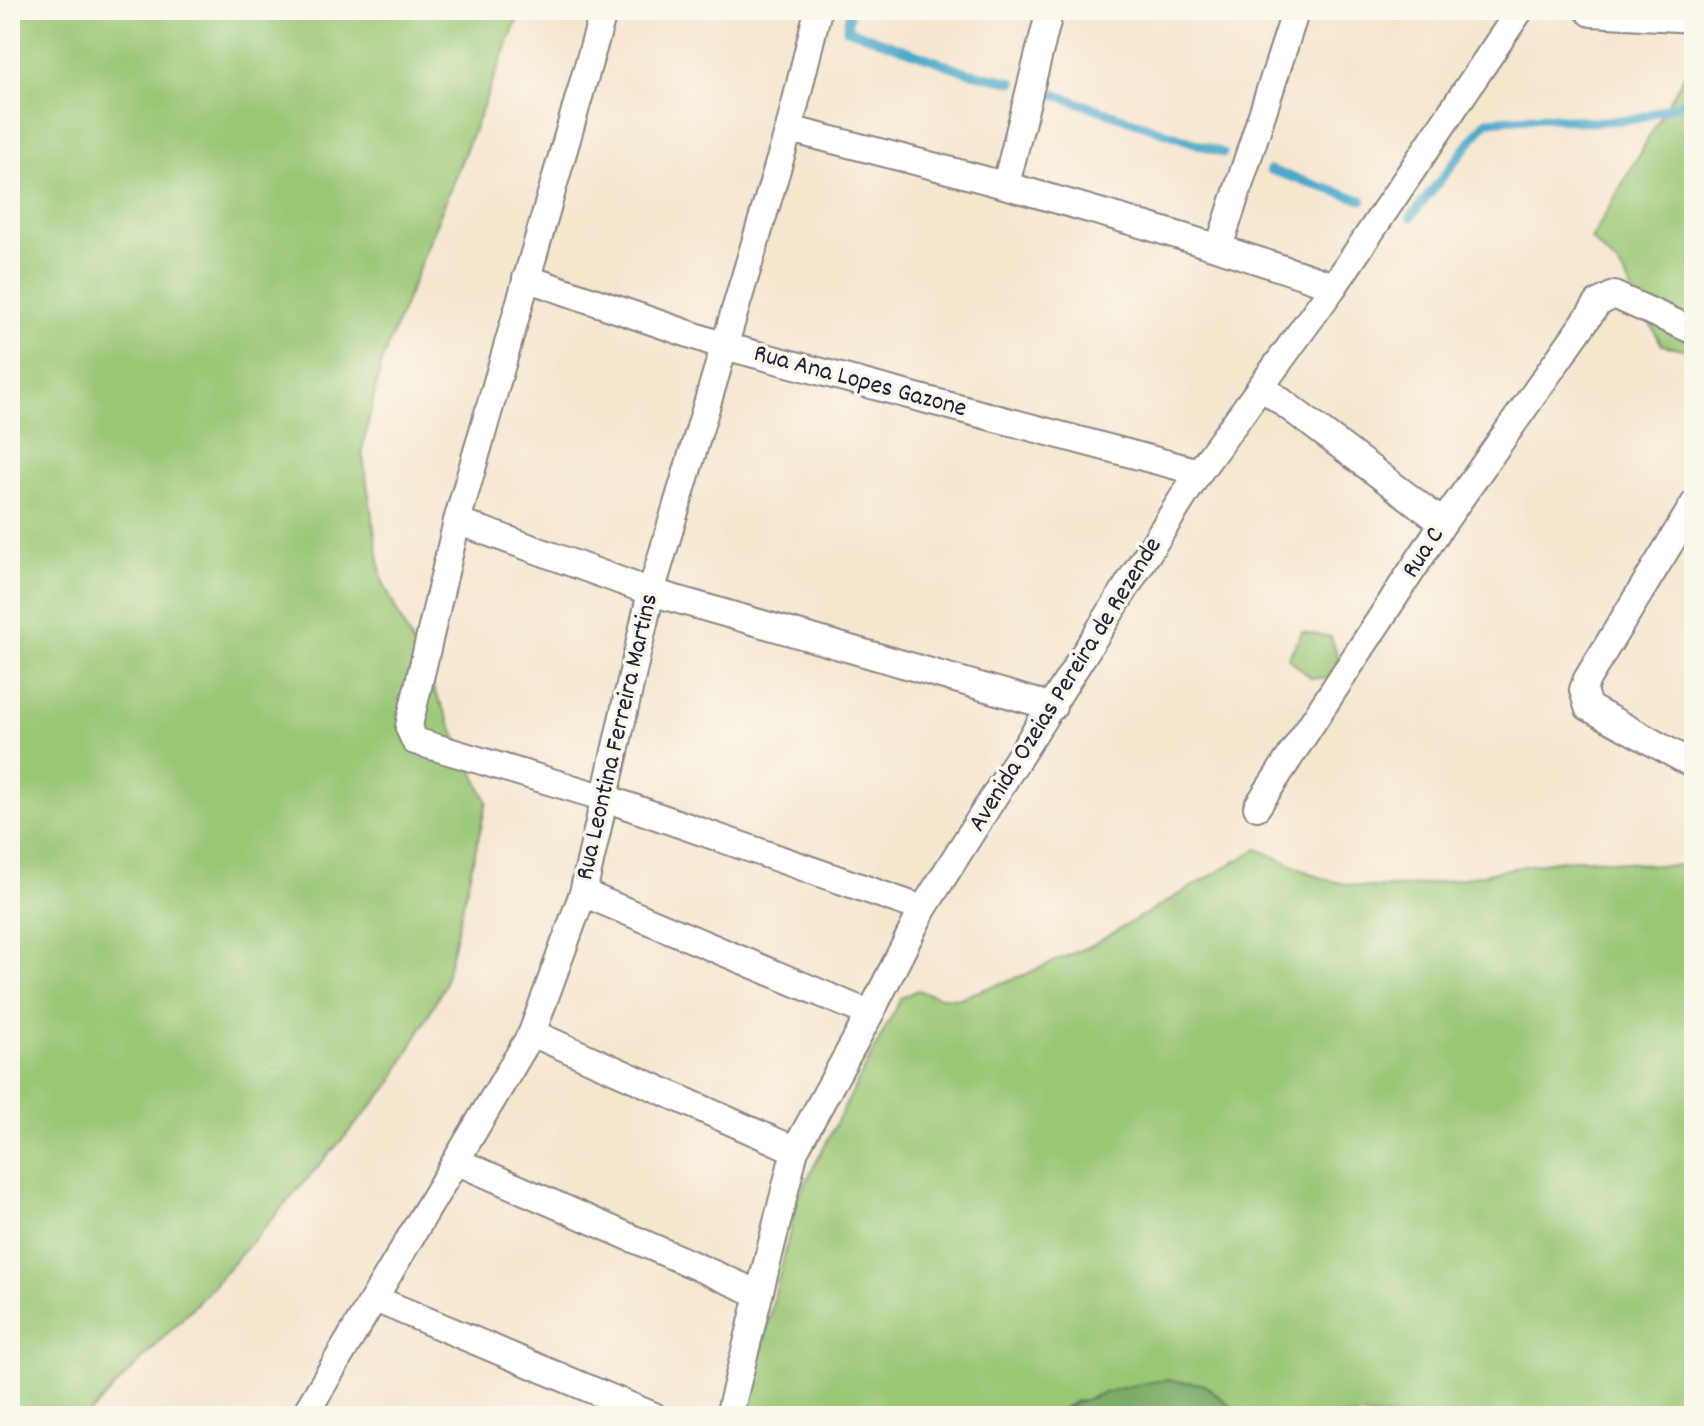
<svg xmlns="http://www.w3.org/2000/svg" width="1704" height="1426" font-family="Dekko,sans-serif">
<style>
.green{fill:#9ac774;stroke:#5e7458;stroke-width:2}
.forest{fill:#7bac66;stroke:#4e6750;stroke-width:2}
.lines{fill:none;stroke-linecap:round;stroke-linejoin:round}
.stream{stroke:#4ba8c9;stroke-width:9}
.minor-casing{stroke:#8c8484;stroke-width:30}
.tertiary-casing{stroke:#8c8484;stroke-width:36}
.minor{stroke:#fff;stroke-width:26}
.tertiary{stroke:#fff;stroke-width:32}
.labels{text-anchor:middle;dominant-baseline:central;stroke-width:7;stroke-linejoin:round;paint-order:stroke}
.street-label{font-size:26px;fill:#22223b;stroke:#fbf7ec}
</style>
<rect width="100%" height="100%" fill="#fbf7ec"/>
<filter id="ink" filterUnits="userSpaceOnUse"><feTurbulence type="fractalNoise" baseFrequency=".0125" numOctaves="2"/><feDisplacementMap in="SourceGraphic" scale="16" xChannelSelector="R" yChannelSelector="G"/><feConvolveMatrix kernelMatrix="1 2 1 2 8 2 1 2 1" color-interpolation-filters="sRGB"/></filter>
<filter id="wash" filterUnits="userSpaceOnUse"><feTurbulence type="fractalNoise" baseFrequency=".006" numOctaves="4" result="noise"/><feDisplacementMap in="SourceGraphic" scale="32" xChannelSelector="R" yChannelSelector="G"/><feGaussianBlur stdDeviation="1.8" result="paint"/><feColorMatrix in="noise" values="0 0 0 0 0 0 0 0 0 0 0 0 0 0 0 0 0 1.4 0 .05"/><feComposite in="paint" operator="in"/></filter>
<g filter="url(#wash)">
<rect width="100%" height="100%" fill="#f5e6ce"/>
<!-- green -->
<path class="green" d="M10,10H521L381,364L362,451L382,580L487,801L444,986L391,1084L203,1297L87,1416H10Z
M1694,58V351L1662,345L1620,268L1591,239Z
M1302,632L1331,637L1339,660L1329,678H1311L1288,658Z
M1257,849C1282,859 1309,876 1336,882C1416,901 1500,863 1579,859C1618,858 1654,870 1694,864V1416H1244L1203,1384L1076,1401L1050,1416H746L798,1197L901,998L917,990L941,997L960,998L1024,975L1092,945Z"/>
<!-- forest -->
<path class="forest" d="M1166,1380L1203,1384L1244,1416H1050C1087,1395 1124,1385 1166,1380Z"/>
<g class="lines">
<!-- stream -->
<path class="stream" d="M850,10L847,29L967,72L1013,82
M1054,94L1223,153
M1270,170L1362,200
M1411,217L1487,121L1543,117L1590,122L1636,119L1694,99"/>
</g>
</g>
<g filter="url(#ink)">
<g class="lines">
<!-- minor casing -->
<g class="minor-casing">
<path id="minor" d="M604,10L457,521L410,721L409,728L415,741L605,798L923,909
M789,129C973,175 1154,224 1334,286
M1006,184L1050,10
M1219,247L1296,10
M526,278L724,346L1199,472
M1261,386L1443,523
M1694,504L1587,679L1583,690L1588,707L1694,765
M457,521L651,592L1053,707
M1257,807L1443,523L1598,303L1614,295L1694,331
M583,893L870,1014
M532,1033L795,1150
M456,1161L757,1293
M375,1299L654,1416
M304,1416L532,1033L583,893L651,592L789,129L818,10
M729,1416L795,1150L870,1014L923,909L1199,472L1334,286L1520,10"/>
</g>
<!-- tertiary casing -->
<g class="tertiary-casing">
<path id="tertiary" d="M1592,10L1694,16"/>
</g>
<!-- minor -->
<use href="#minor" class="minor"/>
<!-- tertiary -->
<use href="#tertiary" class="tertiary"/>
</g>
</g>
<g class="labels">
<!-- street labels -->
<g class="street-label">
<text transform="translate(860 382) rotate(15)">Rua Ana Lopes Gazone</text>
<text transform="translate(1424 553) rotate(-57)">Rua C</text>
<text transform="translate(1066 685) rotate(-58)">Avenida Ozeias Pereira de Rezende</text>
<text transform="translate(618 737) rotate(-77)">Rua Leontina Ferreira Martins</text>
</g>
</g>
<!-- margin -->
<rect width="1704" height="1426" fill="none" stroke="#fbf7ec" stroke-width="40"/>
</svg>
